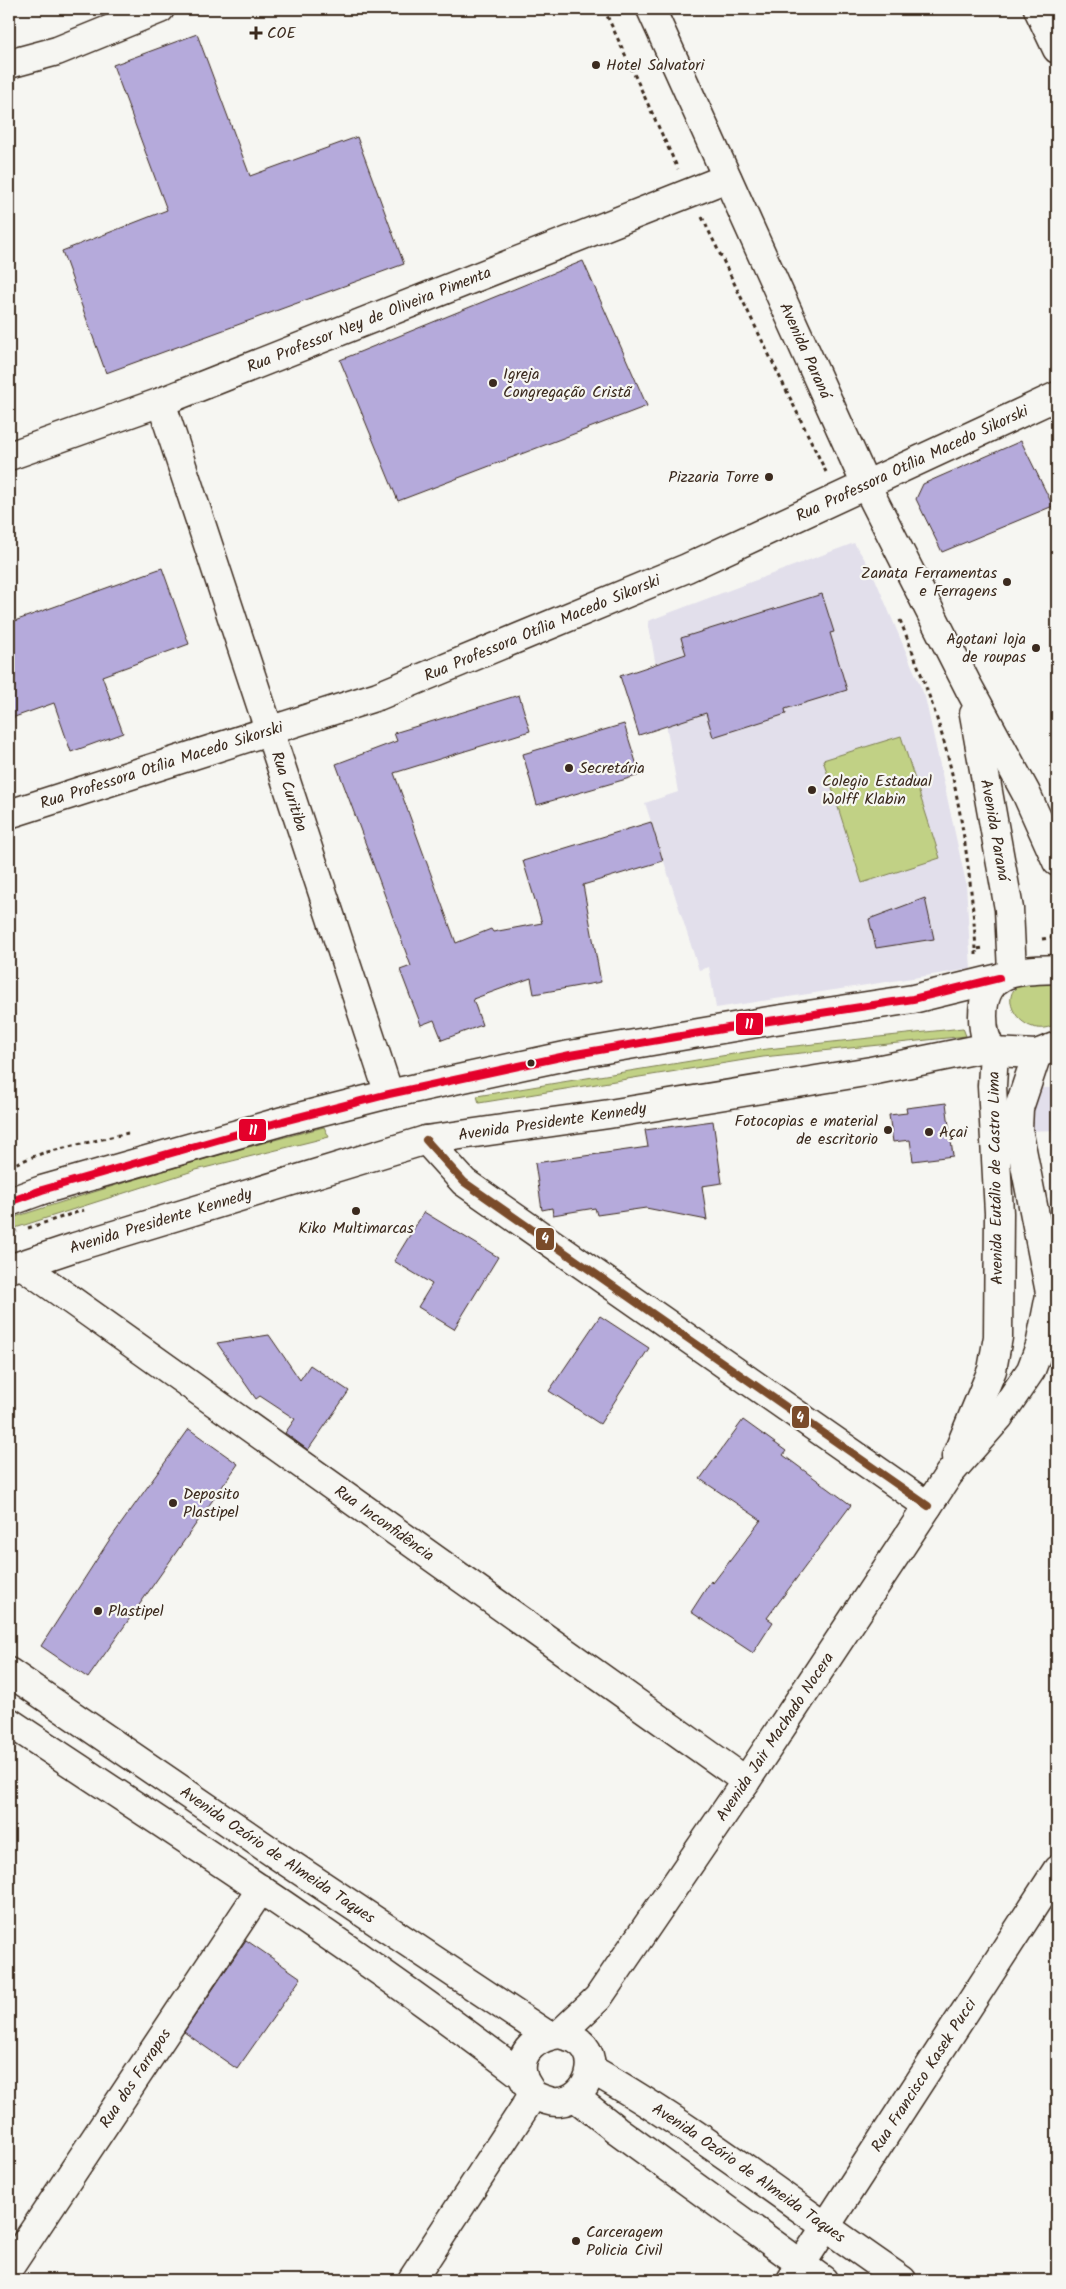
<svg xmlns="http://www.w3.org/2000/svg" width="1066" height="2289" font-family="Kalam,sans-serif">
<style>
.built{fill:#e2dfeb}
.green{fill:#c1d185;stroke:#7e7e52}
.building{fill:#b5aadb;stroke:#3b2a1e}
.lines{fill:none;stroke-linecap:round;stroke-linejoin:round}
.street-casing{stroke:#3b2a1e;stroke-width:31}
.secondary-casing{stroke:#3b2a1e;stroke-width:31}
.path{stroke:#3b2a1e;stroke-width:3;stroke-dasharray:4 4;stroke-linecap:butt}
.street{stroke:#f6f6f2;stroke-width:28}
.secondary{stroke:#f6f6f2;stroke-width:28}
.bus-1-casing{stroke:#f6f6f2;stroke-width:11}
.bus-2-casing{stroke:#f6f6f2;stroke-width:11}
.bus-1{stroke:#e4002b;stroke-width:8}
.bus-2{stroke:#7a4b2a;stroke-width:8}
.poi-dot{fill:#3b2a1e;stroke:#f6f6f2;stroke-width:2}
.labels{text-anchor:middle;dominant-baseline:central;stroke-width:4.5;stroke-linejoin:round;paint-order:stroke}
.poi-label{font-size:16px;fill:#3b2a1e;stroke:#f6f6f2;text-anchor:start}
.street-label{font-size:16px;fill:#3b2a1e;stroke:#f6f6f2}
.line-badge{stroke:#f6f6f2;stroke-width:2}
.badge-label{font-size:14px;text-anchor:middle;font-weight:bold;fill:#fff}
</style>
<rect width="100%" height="100%" fill="#f6f6f2"/>
<filter id="ink" filterUnits="userSpaceOnUse"><feTurbulence type="fractalNoise" baseFrequency=".02" numOctaves="2"/><feDisplacementMap in="SourceGraphic" scale="10" xChannelSelector="R" yChannelSelector="G"/><feConvolveMatrix kernelMatrix="1 2 1 2 8 2 1 2 1" color-interpolation-filters="sRGB"/></filter>
<g filter="url(#ink)">
<!-- built -->
<path class="built" d="M854,543L871,569L925,697L966,883L971,969L716,1008L709,967L699,970L645,803L678,792L648,621Z
M1031,1088H1057V1130L1025,1131Z"/>
<!-- green -->
<path class="green" d="M901,736L940,858L862,883L823,760Z
M1057,979V1023C1028,1043 996,1001 1018,986C1027,980 1046,981 1057,979Z
M963,1028L966,1036L763,1057L479,1103L477,1096L758,1050Z
M324,1127L329,1137L196,1170L9,1230V1219C113,1185 218,1154 324,1127Z"/>
<!-- building -->
<path class="building" d="M197,34L250,176L357,137L404,264L106,373L62,251L167,210L113,65Z
M583,261L647,406L398,501L340,360Z
M1021,441L1053,506L942,552L916,499L923,484Z
M162,568L189,644L102,676L123,733L71,752L54,703L9,719V623Z
M822,594L834,632L830,633L847,690L785,709L786,714L713,737L706,713L639,735L620,676L686,654L681,638Z
M519,695L530,731L394,773L456,943L491,929L493,932L542,923L523,861L651,822L663,861L583,885L601,982L534,994L531,978L473,999L482,1025L442,1040L434,1020L421,1025L400,970L411,966L336,764L397,741L394,733Z
M624,724L640,775L537,805L523,754Z
M925,898L934,939L876,948L869,919Z
M946,1103L953,1156L913,1161L910,1140L893,1142L889,1115L907,1113L906,1108Z
M713,1121L722,1183L702,1186L707,1220L646,1208L597,1215L595,1208L553,1215L552,1208L542,1210L535,1163L648,1147L645,1130Z
M424,1212L498,1257L454,1329L418,1307L432,1284L394,1261Z
M600,1316L649,1348L600,1424L549,1391Z
M269,1335L300,1380L310,1365L349,1391L308,1450L285,1433L295,1419L260,1396L256,1399L217,1343Z
M743,1420L786,1451L783,1455L851,1505L767,1618L773,1622L753,1653L691,1612L711,1581L713,1583L761,1520L700,1479Z
M189,1429L238,1464L88,1678L41,1646L108,1542Z
M246,1940L301,1978L237,2069L184,2032Z"/>
<g class="lines">
<!-- street casing -->
<g class="street-casing">
<g id="street">
<path d="M1038,9L1057,49"/>
<path d="M9,64L57,51L160,9"/>
<path id="s1" d="M161,402L389,1094"/>
<path id="s2" d="M9,456L161,402L727,178"/>
<path id="s3" d="M9,814L378,696L687,568L1057,396"/>
<path d="M426,1140L464,1182L928,1506"/>
<path id="s4" d="M22,1265L746,1781"/>
<path id="s5" d="M9,2268L261,1889"/>
<path id="s6" d="M791,2280L1057,1870"/>
</g>
</g>
<!-- secondary casing -->
<g class="secondary-casing">
<g id="secondary">
<path id="s7" d="M651,9L866,485L969,688L1026,793L1057,862"/>
<path id="s8" d="M974,714L1009,909L1012,972"/>
<path d="M1057,969C1021,971 983,967 983,1016C983,1029 985,1042 994,1052L1037,1054L1057,1046"/>
<path d="M1037,1054L1019,1108L1018,1129L1054,1313"/>
<path d="M9,1202L42,1190L283,1121L389,1094L570,1055L769,1021L913,999L999,978"/>
<path id="s9" d="M9,1269L75,1247L426,1140L609,1114L871,1071L989,1047"/>
<path d="M956,1457L992,1370L998,1337L999,1213L992,1086L994,1052"/>
<path id="s10" d="M9,1672L281,1858L547,2035"/>
<path d="M9,1722C182,1837 358,1950 523,2076"/>
<path id="s11" d="M560,2034L598,1998L746,1781L928,1506L949,1474L999,1417L1031,1370L1040,1346L1050,1295"/>
<path d="M560,2034C565,2036 571,2037 575,2039C604,2055 589,2100 559,2102C551,2103 540,2098 533,2095C530,2089 525,2083 523,2077C516,2051 539,2036 560,2034Z"/>
<path id="s12" d="M591,2069C700,2131 799,2210 902,2280"/>
<path d="M575,2097L617,2130L823,2280"/>
<path d="M412,2280L533,2095"/>
</g>
</g>
<!-- path -->
<path class="path" d="M604,9L678,169
M702,217L826,472
M900,620C919,668 938,715 950,765C964,825 972,888 976,949
M1042,939L1057,937
M976,955V949L984,948
M9,1166L43,1153L128,1133
M28,1228L84,1210
M9,1234L17,1231"/>
<!-- street -->
<use href="#street" class="street"/>
<!-- secondary -->
<use href="#secondary" class="secondary"/>
<!-- bus-1 casing -->
<g class="bus-1-casing">
<path id="bus-1" d="M9,1202L42,1190L283,1121L389,1094L570,1055L769,1021L913,999L999,978"/>
</g>
<!-- bus-2 casing -->
<g class="bus-2-casing">
<path id="bus-2" d="M426,1140L464,1182L928,1506"/>
</g>
<!-- bus-1 -->
<use href="#bus-1" class="bus-1"/>
<!-- bus-2 -->
<use href="#bus-2" class="bus-2"/>
</g>
</g>
<!-- markers -->
<g class="poi-dot">
<path d="M253.5 25.5h5v5h5v5h-5v5h-5v-5h-5v-5h5z"/>
<circle cx="596" cy="65" r="5"/>
<circle cx="493" cy="383" r="5"/>
<circle cx="769" cy="477" r="5"/>
<circle cx="1007" cy="582" r="5"/>
<circle cx="1036" cy="648" r="5"/>
<circle cx="569" cy="768" r="5"/>
<circle cx="812" cy="790" r="5"/>
<circle cx="531" cy="1063" r="4.5"/>
<circle cx="888" cy="1130" r="5"/>
<circle cx="929" cy="1132" r="5"/>
<circle cx="356" cy="1211" r="5"/>
<circle cx="173" cy="1503" r="5"/>
<circle cx="98" cy="1611" r="5"/>
<circle cx="576" cy="2241" r="5"/>
</g>
<g class="labels">
<!-- poi labels -->
<g class="poi-label">
<text x="267" y="33">COE</text>
<text x="606" y="65">Hotel Salvatori</text>
<text x="503" y="374">Igreja<tspan x="503" dy="18">Congregação Cristã</tspan></text>
<text x="759" y="477" text-anchor="end">Pizzaria Torre</text>
<text x="997" y="573" text-anchor="end">Zanata Ferramentas<tspan x="997" dy="18">e Ferragens</tspan></text>
<text x="1026" y="639" text-anchor="end">Agotani loja<tspan x="1026" dy="18">de roupas</tspan></text>
<text x="579" y="768">Secretária</text>
<text x="822" y="781">Colegio Estadual<tspan x="822" dy="18">Wolff Klabin</tspan></text>
<text x="878" y="1121" text-anchor="end">Fotocopias e material<tspan x="878" dy="18">de escritorio</tspan></text>
<text x="939" y="1132">Açai</text>
<text x="356" y="1228" text-anchor="middle">Kiko Multimarcas</text>
<text x="183" y="1494">Deposito<tspan x="183" dy="18">Plastipel</tspan></text>
<text x="108" y="1611">Plastipel</text>
<text x="586" y="2232">Carceragem<tspan x="586" dy="18">Policia Civil</tspan></text>
</g>
<!-- street labels -->
<g class="street-label">
<text stroke="none"><textPath href="#s2" startOffset="385">Rua Professor Ney de Oliveira Pimenta</textPath></text>
<text stroke="none"><textPath href="#s7" startOffset="375">Avenida Paraná</textPath></text>
<text stroke="none"><textPath href="#s3" startOffset="970">Rua Professora Otília Macedo Sikorski</textPath></text>
<text stroke="none"><textPath href="#s3" startOffset="565">Rua Professora Otília Macedo Sikorski</textPath></text>
<text stroke="none"><textPath href="#s3" startOffset="160">Rua Professora Otília Macedo Sikorski</textPath></text>
<text stroke="none"><textPath href="#s1" startOffset="410">Rua Curitiba</textPath></text>
<text stroke="none"><textPath href="#s8" startOffset="118">Avenida Paraná</textPath></text>
<text stroke="none"><textPath href="#s9" startOffset="564">Avenida Presidente Kennedy</textPath></text>
<text transform="translate(996 1178) rotate(-91)">Avenida Eutálio de Castro Lima</text>
<text stroke="none"><textPath href="#s9" startOffset="159">Avenida Presidente Kennedy</textPath></text>
<text stroke="none"><textPath href="#s4" startOffset="445">Rua Inconfidência</textPath></text>
<text stroke="none"><textPath href="#s11" startOffset="368">Avenida Jair Machado Nocera</textPath></text>
<text stroke="none"><textPath href="#s10" startOffset="325">Avenida Ozório de Almeida Taques</textPath></text>
<text stroke="none"><textPath href="#s6" startOffset="244">Rua Francisco Kasek Pucci</textPath></text>
<text stroke="none"><textPath href="#s5" startOffset="228">Rua dos Farrapos</textPath></text>
<text stroke="none"><textPath href="#s12" startOffset="189">Avenida Ozório de Almeida Taques</textPath></text>
</g>
</g>
<g class="line-badge">
<rect x="735" y="1012" width="29" height="24" rx="5" fill="#e4002b"/>
<rect x="238" y="1118" width="29" height="24" rx="5" fill="#e4002b"/>
<rect x="535" y="1227" width="20" height="24" rx="5" fill="#7a4b2a"/>
<rect x="791" y="1405" width="19" height="24" rx="5" fill="#7a4b2a"/>
</g>
<g class="badge-label">
<text x="749" y="1029">11</text>
<text x="253" y="1135">11</text>
<text x="545" y="1243">4</text>
<text x="800" y="1422">4</text>
</g>
<!-- margin -->
<rect width="1066" height="2289" fill="none" stroke="#f6f6f2" stroke-width="30"/>
<rect x="15" y="15" width="1036" height="2259" fill="none" stroke="#3b2a1e" stroke-width="2" filter="url(#ink)"/>
</svg>
